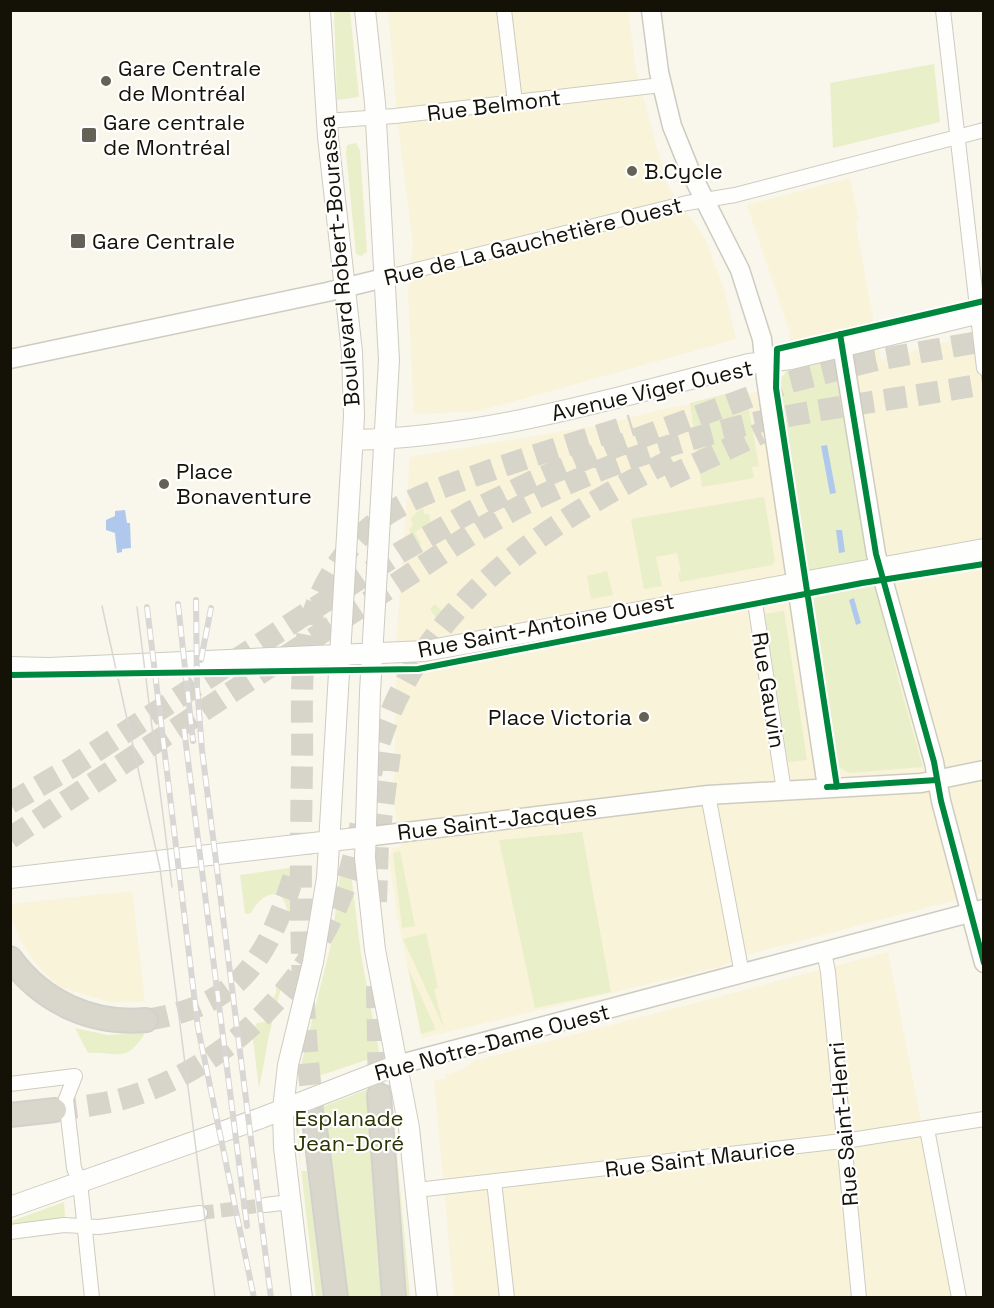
<svg xmlns="http://www.w3.org/2000/svg" width="994" height="1308" font-family="'Space Grotesk',sans-serif">
<style>
.built{fill:#f9f3d9}
.green{fill:#e9efc8}
.water{fill:#b1c8ed}
.lines{fill:none;stroke-linecap:round;stroke-linejoin:round}
.minor-tunnel{stroke:#d7d4ca;stroke-width:14;stroke-dasharray:14 7;stroke-linecap:butt}
.trunk-tunnel{stroke:#d7d4ca;stroke-width:22;stroke-dasharray:22 11;stroke-linecap:butt}
.minor-casing{stroke:#ceccc1;stroke-width:16}
.tertiary-casing{stroke:#ceccc1;stroke-width:21}
.secondary-casing{stroke:#ceccc1;stroke-width:22}
.trunk-casing{stroke:#d2d1cb;stroke-width:26}
.minor{stroke:#fefefc;stroke-width:14}
.tertiary{stroke:#fefefc;stroke-width:18}
.secondary{stroke:#fefefc;stroke-width:20}
.trunk{stroke:#d9d6cc;stroke-width:22}
.tram{stroke:#d8d7d3;stroke-width:1.5}
.rail-casing{stroke:#d8d7d3;stroke-width:6}
.rail{stroke:#fff;stroke-width:4;stroke-dasharray:11;stroke-linecap:butt}
.cycleway-casing{stroke:#fff;stroke-width:10}
.cycleway{stroke:#00873e;stroke-width:6}
.poi-dot{fill:#646157;stroke:#fff;stroke-width:2}
.labels{text-anchor:middle;dominant-baseline:central;stroke-width:4.5;stroke-linejoin:round;paint-order:stroke}
.poi-label{font-size:22px;fill:#141107;stroke:#fff;text-anchor:start}
.street-label{font-size:22px;fill:#141107;stroke:#fff}
.park-label{font-size:22px;fill:#2b3300;stroke:#fff}
</style>
<rect width="100%" height="100%" fill="#f9f6ec"/>
<!-- built -->
<path class="built" d="M388,11H628L636,71L667,185L704,236L724,289L736,339L479,411L414,414L408,292L413,246L399,133Z
M850,178L859,220L855,221L881,360L983,332V893L750,954L719,967L422,1038L397,915L389,859L392,848L401,847L394,805L397,633L410,457L601,425L663,409L788,386L790,333L747,205Z
M132,891L145,1002H109L60,987L45,974L33,960L20,939L11,916V904Z
M888,952L955,1297H454L434,1080L446,1079L447,1074L462,1070L474,1061Z"/>
<!-- green -->
<path class="green" d="M334,11H350L359,97L337,100Z
M934,64L940,122L833,148L830,83Z
M356,143L360,151L367,252L361,256L356,254L346,152L347,145Z
M827,362L835,367L866,542L899,683L923,767L849,773L839,767L778,381L788,370Z
M745,389L759,466L752,467L754,478L702,487L690,403Z
M764,497L775,560L772,565L680,582L678,573L681,572L677,553L656,557L662,586L644,589L631,519Z
M423,507L424,514H429L433,538L422,527L415,533L421,543L418,549L409,529L413,526L411,518Z
M607,571L613,595L591,599L587,576Z
M435,604L441,610L444,626H442L430,609Z
M784,611L807,760L788,762L765,614Z
M582,832L611,992L535,1008L499,840Z
M400,851L415,926L402,928L393,853Z
M349,857L361,955L379,1051L372,1058L307,1080L301,1076V1065L332,940L342,859Z
M289,868L293,869L297,877V889H299L295,915L288,914C284,883 261,893 251,913L245,914L240,875Z
M426,933L438,988L434,989L444,1028L403,939Z
M408,968L434,1025L435,1030L421,1034Z
M276,983L282,984L269,1035L259,1089L252,1031L257,1023L270,1021L268,1004L276,994Z
M75,1028L107,1035L145,1033C125,1065 118,1051 88,1053Z
M374,1087L386,1297H345L301,1115Z
M298,1123L301,1171H307L323,1297H316L296,1126Z
M393,1134L397,1155L410,1297H403Z
M64,1202L65,1217L13,1225L12,1221Z"/>
<!-- water -->
<path class="water" d="M827,445L836,493L830,494L821,446Z
M125,510L127,523H130L131,548L122,549V552L117,553L115,533L106,530V520L115,516V511Z
M836,530H842L845,552L839,553Z
M854,598L861,623L856,625L849,600Z"/>
<g class="lines">
<!-- minor-tunnel -->
<path class="minor-tunnel" d="M200,1213L265,1205"/>
<!-- trunk-tunnel -->
<path class="trunk-tunnel" d="M666,478L761,433
M371,774C408,610 541,525 681,455
M10,803L72,767L399,553L472,511L529,483L607,450L790,382L876,360L984,341
M10,838L470,535C555,482 652,447 749,424C826,407 906,398 984,384
M376,902L378,843L390,753
M377,986L379,1095
M146,1020C242,1005 267,959 295,872
M55,1110C77,1107 100,1105 122,1099C223,1071 308,987 344,889C352,866 357,842 362,818
M314,1118C299,998 300,886 302,765C303,718 298,666 311,620C321,586 341,553 368,529C399,501 438,489 477,475C528,457 580,441 632,425"/>
<!-- minor casing -->
<g class="minor-casing">
<path id="minor" d="M504,10L515,102
M943,10L984,368
M326,121L395,116L661,85
M384,278L687,203L735,195L984,130
M753,590L784,791
M708,795L742,974
M824,952L828,972L859,1298
M10,1084L75,1076L66,1099L74,1168L80,1182L92,1298
M927,1129L959,1298
M494,1181L507,1298
M417,1190L851,1140L984,1119
M265,1205L290,1202
M10,1232L64,1225L99,1227L200,1213"/>
</g>
<!-- tertiary casing -->
<g class="tertiary-casing">
<path id="tertiary" d="M651,10L659,72L672,126L691,173L740,270L762,339L766,379L827,787
M842,346L876,554L934,762L941,801L984,963
M10,359L327,292L384,278
M365,837L708,795L921,783L984,770
M397,1065L984,909"/>
</g>
<!-- secondary casing -->
<g class="secondary-casing">
<path id="secondary" d="M365,10L375,103L389,360L370,692L365,858L375,950L409,1128L427,1298
M353,440C489,437 618,397 749,364L791,359L984,312
M10,667L49,668L425,651L984,549
M10,878L365,837
M10,1207L261,1118L397,1065
M302,1298L284,1147L283,1109L288,1065L313,962L327,878L354,416L352,352L328,137L320,10"/>
</g>
<!-- trunk casing -->
<g class="trunk-casing">
<path id="trunk" d="M10,958C42,1002 92,1025 146,1020
M379,1095L394,1298
M10,1115L55,1110
M314,1120L336,1298"/>
</g>
<!-- minor -->
<use href="#minor" class="minor"/>
<!-- tertiary -->
<use href="#tertiary" class="tertiary"/>
<!-- secondary -->
<use href="#secondary" class="secondary"/>
<!-- trunk -->
<use href="#trunk" class="trunk"/>
<!-- tram -->
<path class="tram" d="M102,606L160,868L215,1298
M137,607L172,887"/>
<!-- rail casing -->
<g class="rail-casing">
<path id="rail" d="M196,600L197,686L202,750L271,1298
M178,604L193,741
M147,607L198,1028L254,1298
M201,660L211,608
M184,729L247,1226"/>
</g>
<!-- rail -->
<use href="#rail" class="rail"/>
<!-- cycleway casing -->
<g class="cycleway-casing">
<path id="cycleway" d="M840,334L876,554L934,762L941,801L984,963
M10,675L418,669L862,583L984,564
M827,787L937,780
M837,787L776,388L777,349L984,301"/>
</g>
<!-- cycleway -->
<use href="#cycleway" class="cycleway"/>
</g>
<!-- markers -->
<g class="poi-dot">
<circle cx="106" cy="81" r="6"/>
<rect x="81" y="127" width="16" height="16" rx="3"/>
<circle cx="632" cy="171" r="6"/>
<rect x="70" y="233" width="16" height="16" rx="3"/>
<circle cx="164" cy="484" r="6"/>
<circle cx="644" cy="717" r="6"/>
</g>
<g class="labels">
<!-- poi labels -->
<g class="poi-label">
<text x="118" y="68">Gare Centrale<tspan x="118" dy="25">de Montréal</tspan></text>
<text x="103" y="122">Gare centrale<tspan x="103" dy="25">de Montréal</tspan></text>
<text x="644" y="171">B.Cycle</text>
<text x="92" y="241">Gare Centrale</text>
<text x="176" y="471">Place<tspan x="176" dy="25">Bonaventure</tspan></text>
<text x="632" y="717" text-anchor="end">Place Victoria</text>
</g>
<!-- street labels -->
<g class="street-label">
<text transform="translate(494 105) rotate(-7)">Rue Belmont</text>
<text transform="translate(533 241) rotate(-14)">Rue de La Gauchetière Ouest</text>
<text transform="translate(339 261) rotate(-95)">Boulevard Robert-Bourassa</text>
<text transform="translate(652 390) rotate(-13)">Avenue Viger Ouest</text>
<text transform="translate(546 625) rotate(-11)">Rue Saint-Antoine Ouest</text>
<text transform="translate(769 690) rotate(81)">Rue Gauvin</text>
<text transform="translate(497 820) rotate(-7)">Rue Saint-Jacques</text>
<text transform="translate(492 1042) rotate(-15)">Rue Notre-Dame Ouest</text>
<text transform="translate(843 1124) rotate(-95)">Rue Saint-Henri</text>
<text transform="translate(700 1158) rotate(-7)">Rue Saint Maurice</text>
</g>
<!-- park labels -->
<g class="park-label">
<text x="349" y="1118">Esplanade<tspan x="349" dy="25">Jean-Doré</tspan></text>
</g>
</g>
<!-- border -->
<rect width="994" height="1308" fill="none" stroke="#141107" stroke-width="24"/>
</svg>
